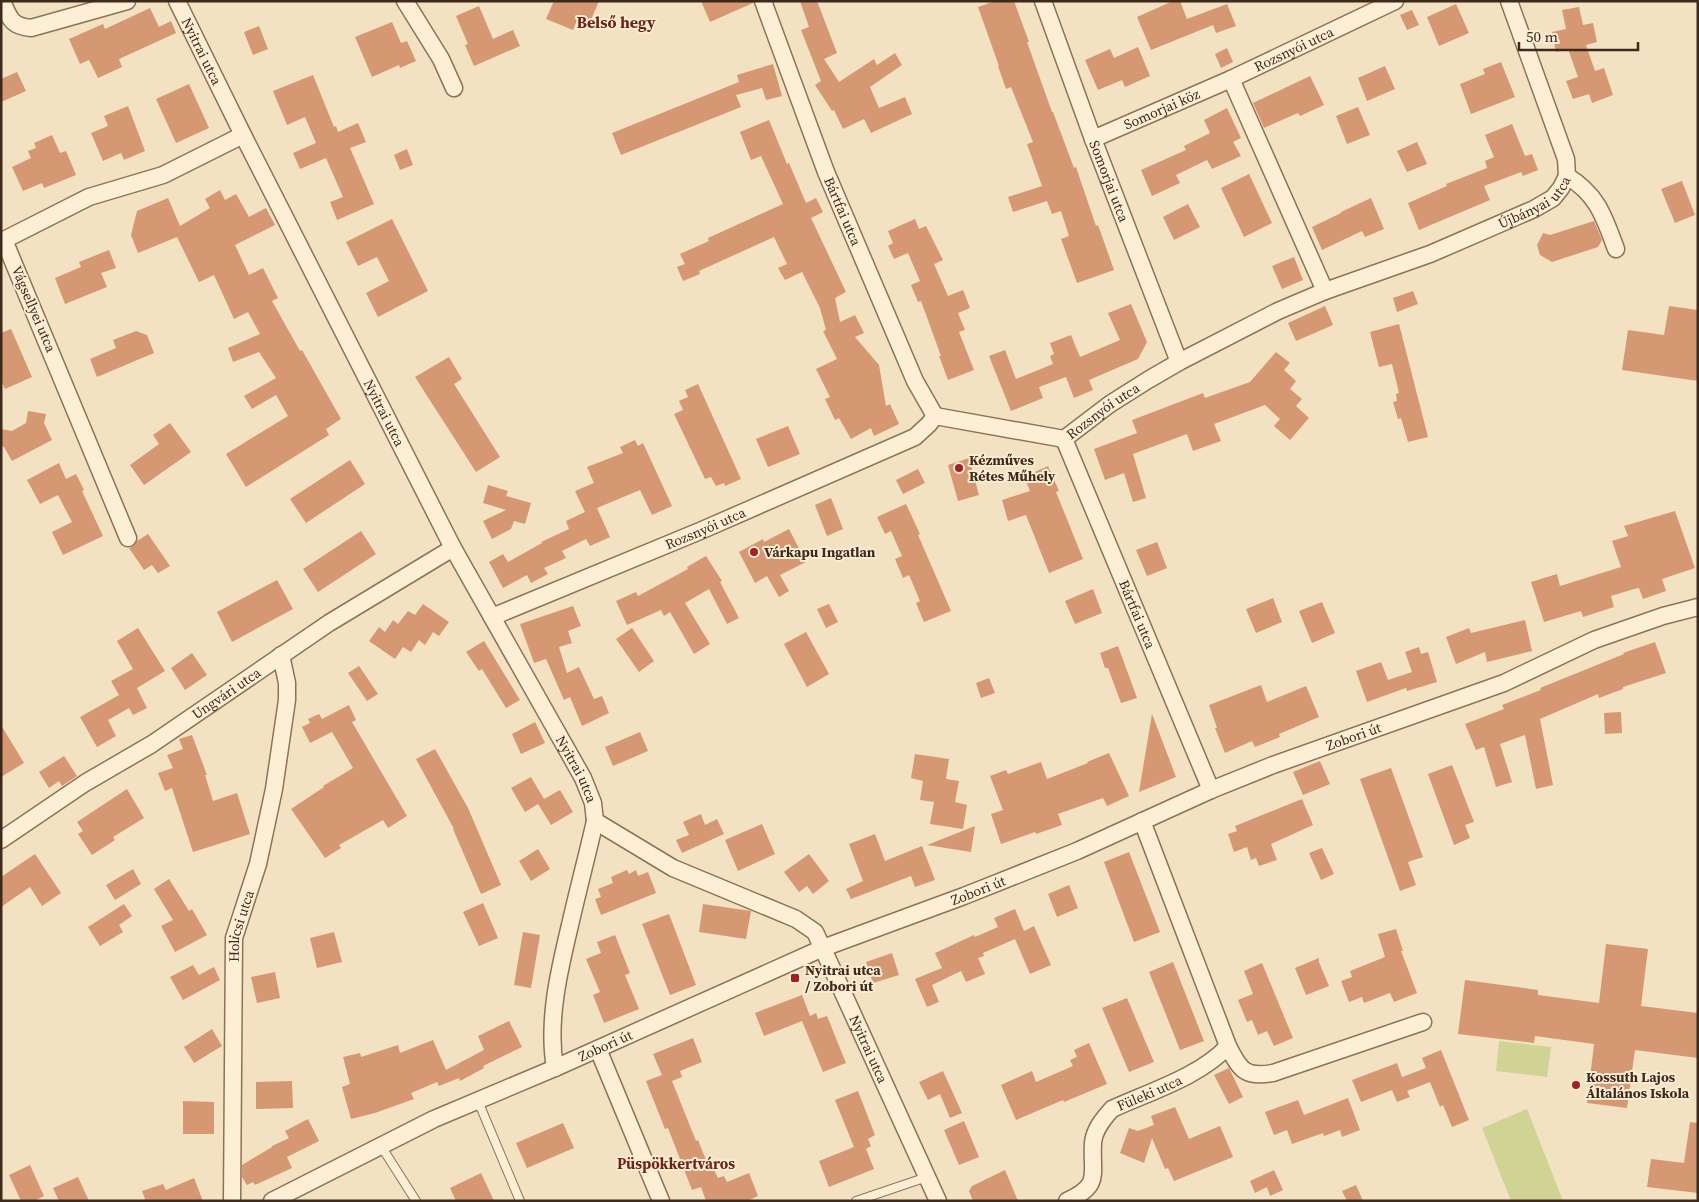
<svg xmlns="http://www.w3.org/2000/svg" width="1699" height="1202" font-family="'Source Serif 4',serif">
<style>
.green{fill:#cfd394}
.building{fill:#d69773}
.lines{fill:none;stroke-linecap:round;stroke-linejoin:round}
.service-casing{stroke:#8f7256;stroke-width:10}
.minor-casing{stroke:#8f7256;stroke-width:19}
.service{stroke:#fdefd6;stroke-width:8}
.minor{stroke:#fdefd6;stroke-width:16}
.poi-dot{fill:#a61f27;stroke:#f9ecd2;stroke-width:2}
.labels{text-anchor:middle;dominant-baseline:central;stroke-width:4;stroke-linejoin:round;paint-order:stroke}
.street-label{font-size:14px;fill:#3d2a1c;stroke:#f9ecd2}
.poi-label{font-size:14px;font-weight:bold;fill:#3d2a1c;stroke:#f9ecd2;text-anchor:start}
.neighbourhood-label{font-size:15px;font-weight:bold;fill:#6f2416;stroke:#f9ecd2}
.quarter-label{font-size:16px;font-weight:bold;fill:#6f2416;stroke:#f9ecd2}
</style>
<rect width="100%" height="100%" fill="#f3e2c1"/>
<!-- green -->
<path class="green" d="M1499,1041L1551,1047L1547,1077L1496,1071Z
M1527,1109L1563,1201H1511L1482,1128Z"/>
<!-- building -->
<path class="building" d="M554,1H599L590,22L578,18L573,30L546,19Z
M701,1H753V3L710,22Z
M800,1H817L837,53L824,59L839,82L874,59L877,65L895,53L902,65L870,87L879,108L905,97L912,114L871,133L864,119L843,129L834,110L832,111L815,85L821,81L801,30L809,27Z
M995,1H1014L1029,42H1027L1052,112H1053L1074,168L1076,167L1096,226L1098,225L1114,270L1077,283L1061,239L1069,236L1061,211L1052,214L1047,201L1013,212L1008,197L1042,186L1027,144L1033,142L1011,87L1006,89L998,66H999L978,7Z
M1173,1H1180L1187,19L1227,4L1236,26L1216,33L1213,25L1151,50L1137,17Z
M1456,4L1469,33L1439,46L1427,17Z
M479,6L493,39L513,30L520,46L474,66L465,45L468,44L456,16Z
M1579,7L1583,25L1593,23L1597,42L1586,45L1595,71L1604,68L1613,95L1592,103L1589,94L1573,99L1566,81L1578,77L1568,49L1556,52L1552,32L1566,29L1562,10Z
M150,8L159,27L171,21L176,33L119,59L122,67L98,78L89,60L80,64L69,39L103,24L105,29Z
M1412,10L1419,25L1407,30L1400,15Z
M392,22L401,43L407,41L416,61L400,68L399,65L372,77L355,37Z
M259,26L268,49L253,55L244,32Z
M1138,47L1150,76L1125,87L1122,80L1098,90L1085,60L1110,49L1114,58Z
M1227,48L1233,62L1221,68L1215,54Z
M1501,62L1515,97L1471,114L1460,84L1485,74L1483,69Z
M773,64L782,96L766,100L762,88L736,95L741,107L621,155L612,133L739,82L737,75Z
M1385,66L1395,89L1367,101L1358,78Z
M17,72L26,91L1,102V79Z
M313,75L334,127L336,126L338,132L358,123L366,142L350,148L374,204L337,220L330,202L343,197L326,158L300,169L293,153L316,143L305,117L287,125L273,91Z
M1310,76L1324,105L1300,116L1298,113L1264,128L1253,103Z
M189,84L209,128L176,143L156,99Z
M128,106L145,151L124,160L121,153L103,161L91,133L108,126L104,116Z
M1358,107L1370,135L1347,144L1336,116Z
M1227,108L1241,138L1233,142L1241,156L1212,169L1207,160L1176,175L1180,183L1152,196L1141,170L1186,150L1184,146L1210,133L1204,120Z
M769,120L787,164L789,163L806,203L816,198L823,212L811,218L846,292L835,298L840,322L855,315L864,333L855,337L879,365L886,406L890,404L899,424L874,436L871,428L851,439L839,418L835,420L825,399L830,397L816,369L837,359L823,331L826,330L820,308L802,272L785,280L778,268L787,264L774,237L699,271L700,274L683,281L677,267L685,264L680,254L709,241L708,238L783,204L761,156L751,160L740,132Z
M1512,124L1525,156L1532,154L1538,170L1523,176L1521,172L1484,186L1490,200L1419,230L1408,203L1447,186L1446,184L1487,168L1485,161L1494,157L1485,135Z
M52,135L60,153L66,151L76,175L44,188L42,183L23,191L12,167L31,158L28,151L36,148L34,143Z
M1417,142L1427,164L1407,172L1397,151Z
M407,149L413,165L400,170L394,155Z
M1249,174L1272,223L1244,237L1221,188Z
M1682,181L1695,215L1675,223L1661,189Z
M220,190L225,200L236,194L249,217L266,208L275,225L235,245L249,275L263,268L278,298L272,301L300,351L302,350L341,419L326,429L329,435L246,487L226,454L288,416L276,395L252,409L244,396L276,378L259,352L233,362L228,348L260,334L248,312L234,319L214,275L199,282L177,237L138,253L131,235L137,211L168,198L180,226L210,208L205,199Z
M1371,198L1384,229L1365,237L1362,231L1322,250L1312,227L1341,213V212Z
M1188,204L1200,227L1174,240L1163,217Z
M392,219L428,291L378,317L366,293L389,281L377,257L358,266L346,242Z
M915,219L919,229L926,226L943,260L934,264L948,296L963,290L970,308L958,313L965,330L959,332L974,370L948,380L939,356H941L921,301L918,302L911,285L920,281L908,253L894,259L888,246L893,243L888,231Z
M1594,221L1602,240L1598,247L1552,262L1540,255L1537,245L1543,233L1550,235Z
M109,250L116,268L101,273L107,287L65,304L55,278L81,267L79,262Z
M1294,257L1303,280L1282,289L1272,266Z
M1413,291L1418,304L1397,312L1393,298Z
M1131,304L1147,342L1138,359L1089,380L1093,390L1074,398L1066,377L1039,387L1043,398L1011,411L989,356L1005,350L1016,379L1053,364L1050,356L1054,354L1050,343L1071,335L1080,357L1120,340L1108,313Z
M1325,306L1333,325L1296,341L1288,323Z
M1669,306L1698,310V381L1622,370L1628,330L1664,335Z
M1399,324L1428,437L1408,442L1401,418L1398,419L1393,402L1397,401L1396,394L1399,393L1392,364L1379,367L1370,332Z
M11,329L32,377L5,389L1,380V333Z
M136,331L147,335L154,353L97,377L90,359L116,348L113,340Z
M1276,352L1290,363L1284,370L1296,381L1290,389L1302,399L1296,406L1309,418L1290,440L1274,426L1280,419L1265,405L1214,424L1221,441L1193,451L1187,434L1133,454L1146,498L1133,502L1124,473L1105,480L1094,449L1137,433L1132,420L1203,393L1205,398L1250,382Z
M449,357L462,379L454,384L500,457L476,472L415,377Z
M698,384L741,479L725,486L724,483L716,486L711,477L705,479L674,414L683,410L679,401L688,397L685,390Z
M28,411L46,414L44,423L52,440L12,461L4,447L1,446V429L12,431L26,423Z
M170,423L191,452L144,485L130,465L159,444L153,435Z
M788,426L800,454L768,467L756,439Z
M635,440L638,446L643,443L672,506L652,515L640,490L597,508L610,537L590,546L586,539L562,551L566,558L544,568L548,574L531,583L527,575L503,588L489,562L503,554L508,562L542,543L541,542L569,529L566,521L585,512L575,491L594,483L587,467L623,453L620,447Z
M969,458L979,495L958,501L948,465Z
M350,460L365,484L306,523L290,499Z
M59,463L66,479L76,474L84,490L82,491L103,536L63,555L52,532L72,522L58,495L40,504L27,480Z
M1048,466L1059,491L1056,492L1083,559L1049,573L1026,515L1008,521L1002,500L1030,491L1024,477Z
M918,469L925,483L903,494L896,480Z
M488,485L508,491L506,496L531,503L525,524L514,521L511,529L492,539L483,521L506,510L483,503Z
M831,498L843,529L827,536L815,505Z
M906,504L920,534L918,535L951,611L924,622L916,603L920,601L909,575L903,578L895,559L902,556L891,531L885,534L877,517Z
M1675,511L1695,568L1662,579L1666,591L1643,599L1639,588L1634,589L1611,596L1614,607L1583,617L1581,611L1544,622L1531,582L1557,574L1560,586L1621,567L1612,541L1628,536L1624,526Z
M789,529L806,562L780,575L789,591L779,597L767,576L755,583L739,552L763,539L764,542Z
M361,531L376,554L318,592L303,569Z
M148,534L170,566L158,573L152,565L144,570L129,548L132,547L137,541Z
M1157,542L1167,568L1147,576L1136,550Z
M706,556L722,581L720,582L739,618L727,624L709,589L685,603L710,644L694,654L670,612L664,616L661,610L627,625L616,601L636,592L638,596L688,569L687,567Z
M277,580L293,609L232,642L217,612Z
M1093,589L1102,613L1075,624L1065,601Z
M1273,598L1282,622L1256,633L1246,609Z
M1322,602L1335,633L1312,643L1299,611Z
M423,604L449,622L439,636L433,632L425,645L419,640L411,652L403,647L395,659L369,641L379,627L385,632L393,620L398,624L408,611L415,615Z
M829,604L838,622L826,628L817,609Z
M573,606L581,626L568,631L572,643L559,647L567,673L579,667L594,699L602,696L609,713L582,726L570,697L564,700L546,659L534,663L520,624Z
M1525,620L1532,651L1487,662L1485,652L1456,664L1446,637L1469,628L1471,633Z
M138,628L165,671L137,688L147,708L133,715L129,708L108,720L116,736L97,747L80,717L119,695L111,681L133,669L117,641Z
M632,628L654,661L639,672L616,639Z
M806,632L829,674L807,687L784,644Z
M484,641L520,700L506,708L482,669L479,671L466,652Z
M1655,642L1666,673L1623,687V689L1599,698L1598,694L1540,719L1553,785L1536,789L1525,735L1500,744L1512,782L1496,787L1484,747L1476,750L1465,724L1504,709L1502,705L1541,690L1540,688L1624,654L1623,653Z
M1118,646L1137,698L1121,703L1108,668H1105L1100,653Z
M1419,647L1421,654L1428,652L1437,682L1407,691L1406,688L1367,702L1356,671L1381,662L1388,680L1412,672L1405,652Z
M192,653L207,675L185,690L171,668Z
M359,666L378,694L367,701L348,673Z
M989,678L995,693L981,698L976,683Z
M1261,685L1267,702L1306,686L1319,717L1279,734L1280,737L1255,747L1252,741L1225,753L1215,728H1217L1209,705Z
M349,705L356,720L352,722L407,816L388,828L383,820L339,845L341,848L325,858L291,809L324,787L323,786L353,768L332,732L310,743L302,727L310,723L308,719L319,714L322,719Z
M1621,712L1622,733L1605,734L1604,713Z
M1152,714L1176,777L1139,792Z
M535,722L545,743L521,754L512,734Z
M1,725L24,763L1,777Z
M640,732L648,751L613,766L605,747Z
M192,735L207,775H205L213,801L237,793L250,834L193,852L172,788L165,791L158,773L173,768L167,755L183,749L179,739Z
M435,749L468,808L501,885L481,894L453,829H454L416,759Z
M1109,753L1129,796L1107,806L1103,798L1058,814L1062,825L1036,834L1035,832L1001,844L991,814L1003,810L990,776L1006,770L1008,774L1041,762L1047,779L1088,763L1087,762Z
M915,754L949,759L946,779L959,781L955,802L967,805L963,829L930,824L934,802L920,800L923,781L911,778Z
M64,756L77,776L62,786L59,781L49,788L39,772Z
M1320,761L1330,784L1303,795L1293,772Z
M1452,765L1474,822L1465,825L1470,838L1454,845L1428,774Z
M1391,768L1423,857L1408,862L1416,885L1400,891L1360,779Z
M531,777L544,799L560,790L573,812L551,825L538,804L525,812L511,788Z
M127,789L144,818L113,837L115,840L92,855L78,834L83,831L77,822Z
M1302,799L1313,825L1271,844L1277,860L1259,866L1256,858L1251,860L1247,847L1234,852L1228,834L1237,831L1235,826Z
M701,814L705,825L717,819L724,834L682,853L676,840L689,835L683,822Z
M762,824L775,854L738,871L725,840Z
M975,826L971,852L927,845Z
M875,834L885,861L922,846L935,880L915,887L911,876L851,899L846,889L863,881L849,844Z
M1322,848L1334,874L1321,880L1309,853Z
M538,849L550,869L531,881L519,861Z
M1129,852L1160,932L1134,942L1104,862Z
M35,854L61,893L42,906L30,887L1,907V877Z
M809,854L829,881L813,894L807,886L799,892L784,872Z
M133,869L141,884L115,900L106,885Z
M627,870L629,874L636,870L638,876L648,872L656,893L601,915L595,899L601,897L598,889L613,883L611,877Z
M169,879L189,911L192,909L207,935L175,952L161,926L173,920L154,889Z
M1069,885L1078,908L1057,917L1048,894Z
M483,903L498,938L479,946L463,912Z
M124,904L132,916L119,925L123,932L100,946L88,927Z
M703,904L751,911L746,939L699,932Z
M1015,909L1024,931L1034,926L1051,965L1030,974L1015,939L983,953L984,956L978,958L985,974L966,982L961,971L932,985L939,1002L927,1007L915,979L942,968L935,953L974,935L975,937L998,927L994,918Z
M669,914L696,985L670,995L642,924Z
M1396,929L1403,951H1401L1417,993L1394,1002L1390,993L1364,1003L1362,997L1349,1002L1341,981L1352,977L1350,971L1385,957L1378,934Z
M334,932L342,962L317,968L310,938Z
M523,932L540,935L531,988L514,985Z
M615,935L630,973L625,975L639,1009L604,1023L593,995L600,992L586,959L601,953L597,942Z
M1606,944L1648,949L1641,1006L1698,1013V1058L1635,1050L1627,1108L1587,1103L1594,1044L1535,1036L1534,1043L1458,1034L1465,980L1538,990V995L1599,1003Z
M892,953L899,975L873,983L866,962Z
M1319,958V962L1329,986L1306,995L1295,968Z
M1173,962L1204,1041L1180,1050L1149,972Z
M1262,963L1293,1038L1274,1046L1267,1031L1258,1035L1252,1020L1247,1022L1238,1000L1253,994L1244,971Z
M193,965L199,975L214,967L220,980L183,1000L170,977Z
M275,972L280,998L257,1003L251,977Z
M802,995L810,1016L816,1013L818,1019L827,1016L846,1063L823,1072L802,1021L764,1036L755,1013Z
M1127,998L1154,1062L1129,1072L1102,1008Z
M509,1021L522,1047L483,1066L484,1068L460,1081L459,1078L439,1086L437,1082L411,1093L414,1099L375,1113L351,1119L342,1087L350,1084L343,1057L360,1053L361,1057L398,1045L400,1053L433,1040L446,1070L484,1050L478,1036Z
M212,1029L222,1046L194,1063L184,1047Z
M693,1038L702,1062L680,1071L682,1077L672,1081L696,1141L698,1140L710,1170L713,1168L718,1178L724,1176L727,1182L749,1173L758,1196L747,1201H706L701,1187L692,1190L668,1128L665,1129L646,1081L662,1075L653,1054Z
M1089,1043L1107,1084L1064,1102L1063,1100L1016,1120L1001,1085L1032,1071L1036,1082L1073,1066L1070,1060L1077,1057L1074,1050Z
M1441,1050L1469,1120L1452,1127L1443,1105L1440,1107L1430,1082L1407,1091L1410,1097L1397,1102L1392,1090L1361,1102L1352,1080L1397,1063L1402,1077L1426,1068L1422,1058Z
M1229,1068L1243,1097L1229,1104L1214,1075Z
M943,1071L962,1113L950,1118L940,1094L928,1100L919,1082Z
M292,1081L293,1108L256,1109V1082Z
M858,1091L875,1135L868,1139L871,1146L866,1149L874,1169L829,1187L819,1161L854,1147L835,1100Z
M1348,1098L1360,1130L1342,1137L1340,1130L1324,1136L1323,1133L1292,1144L1287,1130L1274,1135L1265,1112L1298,1100L1304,1115Z
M183,1101L214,1102V1134H183Z
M1175,1107L1189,1139L1220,1126L1233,1157L1174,1181L1168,1168L1165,1169L1152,1138L1144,1163L1120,1153L1129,1128L1138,1131L1154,1125L1151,1116Z
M308,1119L319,1141L287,1157L292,1168L255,1185L253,1182L247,1185L242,1177V1165L272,1147V1146L289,1138L285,1131Z
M964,1121L979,1157L959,1165L944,1130Z
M1690,1122L1698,1123V1193L1647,1187L1651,1159L1684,1163Z
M563,1123L574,1148L527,1168L516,1143Z
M30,1165L44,1196L34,1201H21L9,1175Z
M1005,1170L1018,1201H973L969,1191L972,1186Z
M1274,1170L1283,1190L1270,1196L1267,1187L1255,1193L1250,1181Z
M481,1173L494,1201H456L450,1188Z
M78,1177L89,1201H59L53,1188Z
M194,1178L203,1201H141L145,1199L142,1191L163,1184L166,1190Z
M1356,1185L1363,1201H1347L1342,1191Z"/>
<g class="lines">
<!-- service casing -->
<g class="service-casing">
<path id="service" d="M478,1101L520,1201
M381,1146L416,1201
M856,1201L927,1177"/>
</g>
<!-- minor casing -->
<g class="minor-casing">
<g id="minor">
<path d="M2,1C10,19 11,26 31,28L127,1"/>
<path id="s1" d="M177,1L243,135L453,548L583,778L593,803L595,821C587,856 578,890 570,925C559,971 547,1021 555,1068"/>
<path d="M405,1L441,59L454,88"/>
<path id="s2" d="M763,1L826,172L915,381L935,416"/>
<path id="s3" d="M1043,1L1093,139L1179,362"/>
<path d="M1231,79L1325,291"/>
<path id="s4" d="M1093,139L1231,79L1395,1"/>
<path d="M1567,176C1598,195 1604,217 1616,249"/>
<path id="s5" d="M935,416L1064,439L1110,404L1148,380L1179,362L1278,311L1325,291L1430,254L1534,209L1553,198L1561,188L1567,176L1566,159L1509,1"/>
<path id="s6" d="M1064,439L1211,790"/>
<path d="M128,538L4,240L89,197L163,175L243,135"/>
<path id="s7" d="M492,617L700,531L915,437L929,424L935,416"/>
<path id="s8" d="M595,821L673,868L796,919L815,932L829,962L938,1201"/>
<path id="s9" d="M1,840L85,783L152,744L329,623L453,548"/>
<path d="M1228,1046C1240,1070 1245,1078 1273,1073L1423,1022"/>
<path d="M598,1049L661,1201"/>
<path id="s10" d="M232,1201L234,938L258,864L274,789L287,700V683L281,655"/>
<path id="s11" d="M272,1201L434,1119L555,1068L823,948L964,896L1077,851L1211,790L1273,765L1504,683L1594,640L1663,616L1698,607"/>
<path id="s12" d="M1067,1201C1102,1185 1091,1175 1093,1143C1094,1130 1103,1119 1112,1109C1149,1092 1201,1076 1228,1046L1142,821"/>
</g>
</g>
<!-- service -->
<use href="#service" class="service"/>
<!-- minor -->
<use href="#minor" class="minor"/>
</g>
<!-- markers -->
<g class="poi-dot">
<circle cx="959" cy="468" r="5"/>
<circle cx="754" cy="552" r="5"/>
<rect x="790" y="973" width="10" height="10" rx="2.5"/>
<circle cx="1576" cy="1085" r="5"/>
</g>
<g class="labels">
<!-- street labels -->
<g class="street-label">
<text stroke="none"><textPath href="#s4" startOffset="220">Rozsnyói utca</textPath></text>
<text stroke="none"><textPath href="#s1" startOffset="56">Nyitrai utca</textPath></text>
<text stroke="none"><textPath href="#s4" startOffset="75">Somorjai köz</textPath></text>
<text stroke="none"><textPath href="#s3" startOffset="192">Somorjai utca</textPath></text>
<text stroke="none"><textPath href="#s5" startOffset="661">Újbányai utca</textPath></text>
<text stroke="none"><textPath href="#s2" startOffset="225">Bártfai utca</textPath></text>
<text transform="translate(34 309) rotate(67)">Vágsellyei utca</text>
<text stroke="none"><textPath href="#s5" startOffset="179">Rozsnyói utca</textPath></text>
<text stroke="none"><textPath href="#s1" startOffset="461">Nyitrai utca</textPath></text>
<text stroke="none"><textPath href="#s7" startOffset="231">Rozsnyói utca</textPath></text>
<text stroke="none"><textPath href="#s6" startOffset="190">Bártfai utca</textPath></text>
<text stroke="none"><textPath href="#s9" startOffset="269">Ungvári utca</textPath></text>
<text stroke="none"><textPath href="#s11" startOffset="1178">Zobori út</textPath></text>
<text stroke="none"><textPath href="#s1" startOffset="866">Nyitrai utca</textPath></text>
<text stroke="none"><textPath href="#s11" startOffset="772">Zobori út</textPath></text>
<text stroke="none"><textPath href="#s10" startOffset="276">Holicsi utca</textPath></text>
<text stroke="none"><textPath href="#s11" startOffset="368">Zobori út</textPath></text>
<text stroke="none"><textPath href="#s8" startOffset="376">Nyitrai utca</textPath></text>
<text stroke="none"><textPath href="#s12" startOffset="151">Füleki utca</textPath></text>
</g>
<!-- poi labels -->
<g class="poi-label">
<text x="969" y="460">Kézműves<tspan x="969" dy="16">Rétes Műhely</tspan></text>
<text x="764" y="552">Várkapu Ingatlan</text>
<text x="805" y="970">Nyitrai utca<tspan x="805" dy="16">/ Zobori út</tspan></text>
<text x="1586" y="1077">Kossuth Lajos<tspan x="1586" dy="16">Általános Iskola</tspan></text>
</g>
<!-- neighbourhood labels -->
<g class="neighbourhood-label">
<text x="676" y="1163">Püspökkertváros</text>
</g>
<!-- quarter labels -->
<g class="quarter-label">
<text x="616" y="22">Belső hegy</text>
</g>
</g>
<!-- border -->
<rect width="1699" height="1202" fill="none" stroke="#3d2a1c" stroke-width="5"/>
<!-- scale -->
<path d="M1519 42v8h119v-8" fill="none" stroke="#3d2a1c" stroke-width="2.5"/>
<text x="1526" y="42" font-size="15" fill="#3d2a1c" stroke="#f9ecd2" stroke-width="4" paint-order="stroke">50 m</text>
</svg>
